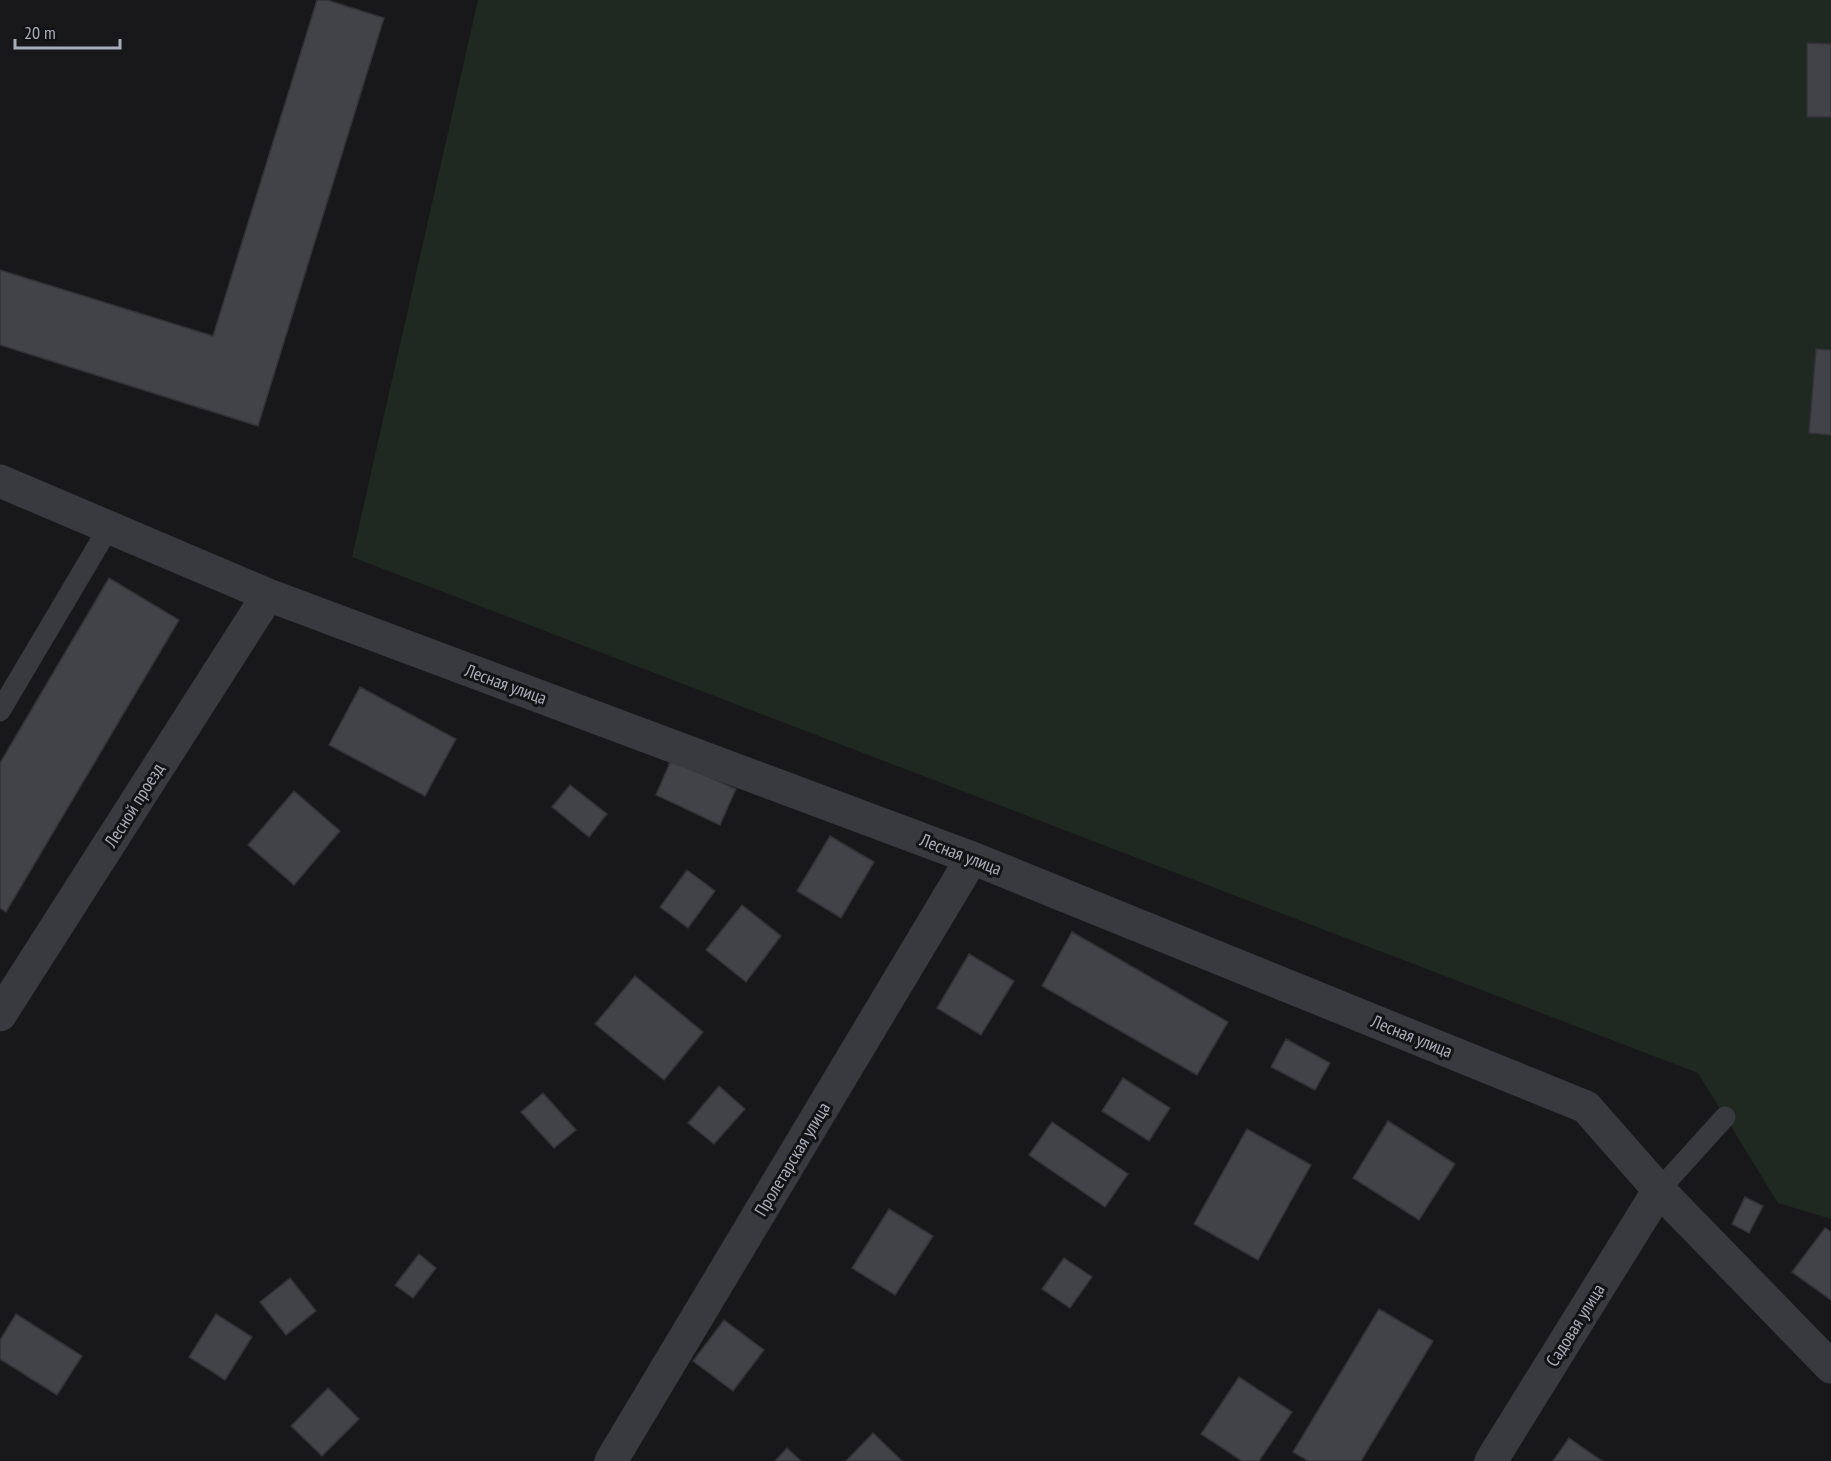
<svg xmlns="http://www.w3.org/2000/svg" width="1831" height="1461" font-family="'PT Sans Narrow',sans-serif">
<style>
.green{fill:#1f2921}
.building{fill:#424348;stroke:#323237;stroke-width:1.5}
.lines{fill:none;stroke-linecap:round;stroke-linejoin:round}
.service{stroke:#383a40;stroke-width:21}
.minor{stroke:#383a40;stroke-width:33}
.labels{text-anchor:middle;dominant-baseline:central;stroke-width:6;stroke-linejoin:round;paint-order:stroke}
.street-label{font-size:18px;fill:#a9aebb;stroke:#131315}
</style>
<rect width="100%" height="100%" fill="#18181a"/>
<!-- green -->
<path class="green" d="M478,0H1831V1219L1778,1203L1698,1073L352,557Z"/>
<!-- building -->
<path class="building" d="M317,0H327L384,18L258,426L0,345V270L213,336Z
M1807,43L1831,44V117H1807Z
M1816,349L1831,350V435L1809,433Z
M109,578L179,620L6,912L0,908V763Z
M360,687L456,739L425,796L329,745Z
M671,760L736,789L720,825L656,795Z
M570,785L607,814L589,837L552,807Z
M294,791L340,831L294,885L248,845Z
M830,836L874,862L841,918L797,891Z
M687,870L715,891L688,928L660,907Z
M742,905L781,936L746,982L706,950Z
M1072,932L1228,1022L1197,1075L1042,986Z
M969,954L1014,981L981,1035L937,1008Z
M635,976L703,1032L664,1080L595,1024Z
M1286,1039L1330,1063L1315,1090L1271,1067Z
M1123,1078L1170,1108L1149,1141L1102,1111Z
M719,1086L745,1109L714,1144L688,1123Z
M543,1093L576,1130L554,1148L521,1112Z
M1388,1121L1455,1164L1419,1220L1353,1178Z
M1052,1122L1128,1174L1105,1207L1029,1155Z
M1247,1129L1311,1165L1258,1260L1194,1224Z
M1745,1197L1763,1206L1749,1233L1732,1224Z
M889,1209L933,1236L895,1295L852,1268Z
M1825,1228L1831,1232V1300L1792,1272Z
M419,1254L436,1268L413,1298L395,1285Z
M1064,1258L1092,1277L1070,1308L1042,1289Z
M290,1278L316,1311L286,1335L260,1302Z
M1379,1309L1433,1341L1361,1461H1308L1293,1452Z
M16,1314L82,1356L57,1395L0,1359V1340Z
M216,1314L252,1337L225,1380L189,1357Z
M724,1320L764,1350L733,1391L693,1361Z
M1239,1377L1292,1412L1259,1461H1242L1201,1434Z
M328,1388L359,1419L322,1456L291,1426Z
M873,1433L902,1461H846Z
M1569,1438L1602,1461H1553Z
M787,1448L801,1461H775Z"/>
<g class="lines">
<!-- service -->
<path class="service" d="M0,711L109,527
M1659,1190L1725,1117"/>
<!-- minor -->
<path class="minor" d="M0,481L268,595L972,858L1586,1107L1659,1190L1831,1367
M0,1015L268,595
M611,1461L972,858
M1491,1461L1659,1190"/>
</g>
<g class="labels">
<!-- street labels -->
<g class="street-label">
<text transform="translate(506 684) rotate(20)">Лесная улица</text>
<text transform="translate(134 805) rotate(-58)">Лесной проезд</text>
<text transform="translate(961 854) rotate(21)">Лесная улица</text>
<text transform="translate(1412 1036) rotate(22)">Лесная улица</text>
<text transform="translate(792 1159) rotate(-59)">Пролетарская улица</text>
<text transform="translate(1575 1325) rotate(-58)">Садовая улица</text>
</g>
</g>
<!-- scale -->
<path d="M15 39v9h105v-9" fill="none" stroke="#a9aebb" stroke-width="3"/>
<text x="24" y="39" font-size="18" fill="#a9aebb" stroke="#131315" stroke-width="4.5" paint-order="stroke">20 m</text>
</svg>
